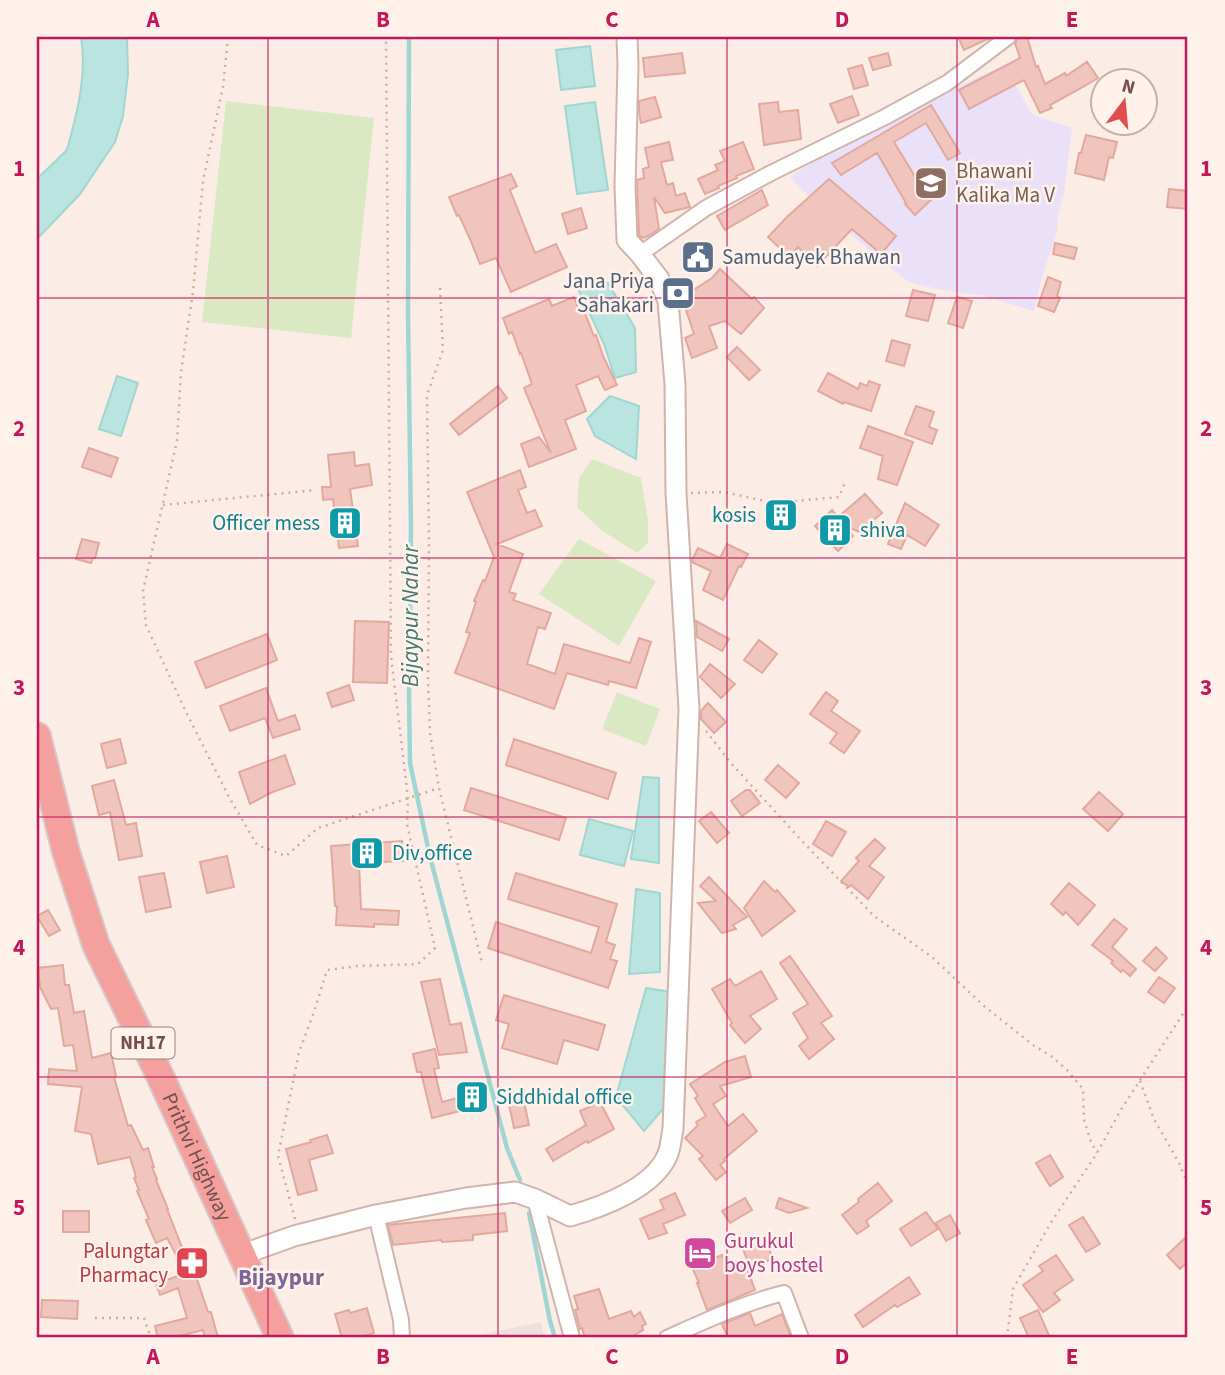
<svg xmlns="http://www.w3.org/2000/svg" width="1225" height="1375" font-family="'Source Sans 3',sans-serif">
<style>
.industrial{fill:#ebe2df}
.education{fill:#eae1f8}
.green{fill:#dbe8c4}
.water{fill:#bae4e0;stroke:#a0d6d1;stroke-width:2}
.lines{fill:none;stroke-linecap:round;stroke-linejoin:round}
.stream{stroke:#a0d6d1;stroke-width:4.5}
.building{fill:#f0c5bd;stroke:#e2a89e;stroke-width:2}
.street-casing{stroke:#cfb5ae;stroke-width:18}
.secondary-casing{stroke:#d1b3ac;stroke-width:23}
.highway-casing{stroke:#d5cac9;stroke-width:30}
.path{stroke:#d5a8a0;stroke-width:2.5;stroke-dasharray:2 5;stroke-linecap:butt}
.street{stroke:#fff;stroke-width:14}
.secondary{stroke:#fff;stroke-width:19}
.highway{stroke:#f3a09e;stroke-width:26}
.grid{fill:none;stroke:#c2185b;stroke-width:2;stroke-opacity:0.55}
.labels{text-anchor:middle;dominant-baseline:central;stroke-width:5;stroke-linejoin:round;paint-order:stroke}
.shield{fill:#fef2eb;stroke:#9d817b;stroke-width:2}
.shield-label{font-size:19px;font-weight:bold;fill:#73504b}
.education-label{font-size:21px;fill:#785e54;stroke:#fef2eb;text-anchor:start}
.service-label{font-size:21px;fill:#4e5e75;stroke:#fef2eb;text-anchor:start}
.culture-label{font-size:21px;fill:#0d838f;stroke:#fef2eb;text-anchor:start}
.street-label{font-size:21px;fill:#73504b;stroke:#fef2eb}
.hotel-label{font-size:21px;fill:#b23c85;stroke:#fef2eb;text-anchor:start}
.health-label{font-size:21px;fill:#be3a42;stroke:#fef2eb;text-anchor:end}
.water-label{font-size:23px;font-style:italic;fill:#407874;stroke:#fef2eb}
.neighbourhood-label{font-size:23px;font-weight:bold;fill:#7b6796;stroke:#fef2eb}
.neatline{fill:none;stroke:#c2185b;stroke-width:2.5}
.grid-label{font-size:23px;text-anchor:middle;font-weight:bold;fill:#c2185b}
</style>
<rect width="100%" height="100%" fill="#fbede5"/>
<!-- industrial -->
<path class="industrial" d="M541,1322L545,1338H462Z"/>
<!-- education -->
<path class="education" d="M1000,67L1006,70L1025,101L1027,108L1036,116L1072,128L1064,193L1058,215L1057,232L1041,281L1034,311L984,296L941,290L909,282L893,270L822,210L790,177L811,163L845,145L861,139L944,93Z"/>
<!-- green -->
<path class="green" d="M226,101L374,118L351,338L202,322Z
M592,459L641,478L648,520V543L637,553L601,530L577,507L579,478Z
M579,539L656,581L619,646L539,594Z
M617,692L660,709L646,746L602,729Z"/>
<!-- water -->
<path class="water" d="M81,37H127L128,74L123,116L115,142L80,194L37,239V179L66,151L68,146C78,110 87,74 81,37Z
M590,46L595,86L561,90L556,50Z
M595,102L608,190L577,194L565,106Z
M593,281L608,283L635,328L636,372L615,378L604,344L579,291Z
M117,376L138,383L121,436L99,429Z
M610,396L639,406L636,459L595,436L587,419Z
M643,777L659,778V863L631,859Z
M589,819L633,831L624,866L580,855Z
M636,889L660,893V972L629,974Z
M646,988L673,992L663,1109L644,1131L616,1097Z"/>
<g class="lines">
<!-- stream -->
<path class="stream" d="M409,37L408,314L411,528L409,694L410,763L430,857L507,1148L520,1180
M529,1213L550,1321L555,1338"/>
</g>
<!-- building -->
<path class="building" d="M958,37H992L964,50Z
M1018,37H1027L1036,67L1038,66L1045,84L1065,73L1066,76L1087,62L1098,78L1083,87L1050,105L1052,108L1040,113L1024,80L969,109L959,90L1020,58L1015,43Z
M682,53L685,73L645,77L643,58Z
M888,53L891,65L873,70L869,58Z
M862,65L868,85L854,89L848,69Z
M852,96L859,115L838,123L830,104Z
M655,97L661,117L641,123L639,113V101Z
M778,102L779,112L798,110L801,139L764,145L759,104Z
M931,105L960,153L948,160L926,123L894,142L922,188L926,185L936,195L915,215L905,204L906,203L877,153L841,175L832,163Z
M1086,135L1117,142L1113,158L1109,157L1104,180L1075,173L1079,153H1081Z
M669,142L673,160L661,162L667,185L673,183L676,196L685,193L690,207L665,213L654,197L659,229L648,236L642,238L639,235L637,180L644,178L643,169L649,167L645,148Z
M743,142L754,169L736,176L737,178L718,186L719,188L705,194L698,179L718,170L715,165L725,161L720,151Z
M511,174L517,186L510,190L535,253L556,244L567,267L511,292L496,258L480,264L470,239L459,215L457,216L449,197Z
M829,179L896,236L881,254L852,229L817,266L798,247L789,257L768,237L787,217Z
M1169,189L1188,191V209L1167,207Z
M762,190L768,205L725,230L717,216Z
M581,208L587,228L568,234L562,214Z
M1055,243L1077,248L1074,259L1053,254Z
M720,269L752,299L754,297L764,308L741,334L725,321L709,326L717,348L692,358L685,338L694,334L685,307L681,309L679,295L685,291L687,294L712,278Z
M1048,277L1061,282L1057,296L1060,298L1054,312L1038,306Z
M913,290L935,295L928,321L906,316Z
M574,297L580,312L584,311L594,336L596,335L603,356L617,385L605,390L598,376L576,385L586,411L565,420L576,449L529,467L521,444L539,437L551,453L524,388L532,384L521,353L520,354L512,332L509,334L503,318L549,299L552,306Z
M957,297L972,301L963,328L948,323Z
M892,340L910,345L904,366L886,361Z
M737,347L760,370L749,380L727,357Z
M828,373L858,389L860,383L867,386L869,381L880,385L871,411L844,402L843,404L818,391Z
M498,386L507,398L459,435L450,424Z
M916,406L934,412L929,427L937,430L932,444L905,434Z
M868,426L913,442L897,485L878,479L883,456L860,448Z
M89,448L118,458L111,477L82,467Z
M354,452L355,466L369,464L372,485L350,489L358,546L339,548L333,499L323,500L322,487H331L328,455Z
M520,470L526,487L518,490L527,513L535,510L542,526L497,544L523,554L509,592L516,594L513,600L551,613L545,629L538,627L527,664L555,674L564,644L630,663L639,638L651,642L636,688L609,681L608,685L567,673L554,709L455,673L470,633L466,632L476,602L474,601L483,580L485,581L494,557L467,492Z
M865,494L882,513L860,532L845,526L853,536L838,551L815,526L832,510L838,517Z
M905,503L939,525L925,546L907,535L901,549L888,544Z
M794,509V520L769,521L768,510Z
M82,539L99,543L95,558H93L91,563L76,559Z
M727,544L748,554L741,567L739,566L723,600L703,590L711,571L692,562V560L698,548L720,558Z
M355,621L389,622L387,683L353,682Z
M696,621L729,639L722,651L697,637Z
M267,634L277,660L206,688L195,662Z
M759,640L777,654L762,673L744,660Z
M710,664L735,684L721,698L700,677Z
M349,685L354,700L332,707L327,693Z
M266,688L278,721L295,715L300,729L273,738L265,718L230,731L220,706Z
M826,692L838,701L831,711L860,731L844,753L830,743L837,733L810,714Z
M708,703L726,722L714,733L701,719V711Z
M120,739L126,763L107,768L101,744Z
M514,739L616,773L608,799L506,765Z
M285,755L295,784L270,793L250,804L239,772Z
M778,765L799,783L786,798L765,780Z
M114,780L126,825L136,823L142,856L119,860L110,812L99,815L92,786Z
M471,788L566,818L559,840L464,810Z
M746,790H750L760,803L742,816L731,801Z
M1099,792L1123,814L1108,831L1083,809Z
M711,812L729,833L717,843L699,821Z
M826,821L846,832L832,856L813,844Z
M875,839L885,848L869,866L884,877L868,899L851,885L849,887L841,881L859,861L856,858Z
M402,841L403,861L359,863L361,909L399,911L398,925L374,924V927L336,925L337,906H335L331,846Z
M227,856L234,887L207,893L200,862Z
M164,873L171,907L146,912L139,877Z
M516,873L617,904L606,942L615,945L610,959L617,961L608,988L488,948L496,922L591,953L599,927L508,899Z
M709,877L747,917L733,925L736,929L722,933L698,903L716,901L700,886Z
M764,881L775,892L777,890L795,911L762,936L744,908Z
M1069,883L1095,905L1078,925L1066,912L1063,915L1051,904Z
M48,910L60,930L49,936L37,916Z
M1114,919L1127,929L1112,947L1136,969L1130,976L1123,970L1121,972L1111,963L1113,961L1092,945Z
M1156,947L1167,958L1155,971L1143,961Z
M790,956L832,1016L821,1023L834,1039L809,1059L799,1046L808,1038L793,1013L808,1004L780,963Z
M63,965L65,985H69L74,1013L84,1011L92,1058L111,1053L116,1076L114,1077L128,1126L131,1125L143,1150L148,1148L154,1167H152L157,1179L156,1180L168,1209H167L183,1250L187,1248L198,1267L187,1273L194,1270L208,1312H211L218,1338H205L203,1330L171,1338H158L155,1326L187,1318L178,1288L160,1295L156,1284L186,1273L167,1238L156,1243L146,1220L149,1219L137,1191L139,1190L134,1178L136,1177L130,1157L98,1164L91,1134L75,1131L82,1087L48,1084L49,1069L77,1071L73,1045L64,1046L58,1008L51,1009L40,987L38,968Z
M761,971L777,999L750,1016L761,1029L745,1043L730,1025L732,1023L712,989L730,979L735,986Z
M1159,977L1175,988L1164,1003L1148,992Z
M440,979L450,1025L461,1023L467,1052L439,1055L421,982Z
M504,995L605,1025L598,1050L564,1040L557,1064L502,1048L509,1024L496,1020Z
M435,1049L439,1068L434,1069L442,1102L481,1092L484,1105L432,1118L421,1072H417L413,1054Z
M745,1056L751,1077L720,1086L726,1096L713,1104L728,1126L743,1114L757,1131L724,1159L725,1161L720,1165L726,1172L716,1180L699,1159L703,1156L685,1138L698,1125L696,1122L706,1116L695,1098L698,1096L690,1084L725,1062Z
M523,1097L529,1125L514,1128L508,1100Z
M600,1102L614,1129L588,1143L587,1141L553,1161L546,1149L586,1125L580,1111Z
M327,1135L333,1153L309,1160L317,1190L298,1195L286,1149L311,1142L310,1140Z
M1050,1155L1063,1177L1050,1186L1036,1163Z
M878,1183L892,1201L866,1221L869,1226L857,1234L842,1215L859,1202L858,1199Z
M675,1193L685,1215L663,1224L667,1233L649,1239L640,1219L664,1209L660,1200Z
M745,1198L752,1210L730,1223L722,1211Z
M779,1198L807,1208L789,1213L776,1208Z
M63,1211H89V1232H63Z
M926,1212L938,1229L911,1246L900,1229Z
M505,1213L507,1231L473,1235V1240L442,1242L441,1240L393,1245L388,1225Z
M950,1215L960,1233L946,1241L936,1223Z
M1083,1217L1100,1244L1086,1252L1069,1225Z
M1188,1235V1261L1180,1269L1167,1255Z
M766,1241L773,1259L750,1267L743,1249Z
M722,1255L729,1271L746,1265L755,1290L707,1310L697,1283H699L692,1267Z
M1056,1255L1073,1280L1054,1293L1060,1300L1043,1312L1023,1285L1043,1271L1039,1266Z
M909,1277L920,1294L897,1307L895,1305L863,1327L855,1315Z
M599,1289L609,1319L631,1311L634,1317L640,1312L646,1324L642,1326L643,1330L635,1335L636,1338H585L582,1328L580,1329L575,1310L578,1309L574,1296Z
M42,1300L78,1301L77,1319L41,1317Z
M367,1308L374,1333L357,1338H342L335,1314L349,1310L350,1313Z
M1038,1310L1050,1338H1029L1020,1318Z
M750,1313L755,1326L782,1314L791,1338H728L722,1324Z"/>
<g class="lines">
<!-- street casing -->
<g class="street-casing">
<path id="street" d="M640,254L706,208L771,173L885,117L947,83L1008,37
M535,1199L572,1338
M376,1215L401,1320L402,1338
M667,1338C705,1321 743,1303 784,1293L801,1338"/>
</g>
<!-- secondary casing -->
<g class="secondary-casing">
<path id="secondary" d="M241,1255L294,1236L376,1215L466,1198L515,1192L535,1199L570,1216C602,1207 653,1188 667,1156C671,1148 671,1138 673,1129L689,709L676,493L675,384L668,301L659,279L640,254L627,240L625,186L628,65L627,37"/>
</g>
<!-- highway casing -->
<g class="highway-casing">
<g id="highway">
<path id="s1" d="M37,736L66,852L96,945L161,1078L280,1338"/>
</g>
</g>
<!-- path -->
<path class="path" d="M228,37L223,87L203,181L193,292L181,372L177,441L143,591L146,625L186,712L229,797L257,845L286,856L318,828L439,788
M440,288L443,350L427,395L429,543L428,679L430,733L439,788L482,963
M691,493L724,492L774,503L839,497L846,480
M163,505L316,490
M706,731L730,762L802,841L874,916L932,957L984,1006L1033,1045L1051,1056L1067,1070L1083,1089L1084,1120L1091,1142L1097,1153
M1140,1081L1154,1119L1179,1163L1188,1184
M295,1219L278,1156L299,1052L314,1012L327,970L358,966L418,964L435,948L407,824L408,798L391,656L386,37
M95,1318H144L151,1338
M1007,1338L1013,1289L1050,1224L1097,1153L1122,1108L1188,1006"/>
<!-- street -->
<use href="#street" class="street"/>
<!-- secondary -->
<use href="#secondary" class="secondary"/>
<!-- highway -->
<use href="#highway" class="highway"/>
</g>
<!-- grid -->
<path class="grid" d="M268,37V1338M498,37V1338M727,37V1338M957,37V1338M37,298H1188M37,558H1188M37,817H1188M37,1077H1188"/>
<!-- icons -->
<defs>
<g id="school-square" transform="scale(1.75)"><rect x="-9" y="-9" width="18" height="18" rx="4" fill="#8d6e63" stroke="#fef2eb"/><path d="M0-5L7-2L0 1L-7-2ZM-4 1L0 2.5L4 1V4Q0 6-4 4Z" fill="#fff"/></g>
<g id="civic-square" transform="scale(1.75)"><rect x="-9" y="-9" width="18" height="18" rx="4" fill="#5c6f8a" stroke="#fef2eb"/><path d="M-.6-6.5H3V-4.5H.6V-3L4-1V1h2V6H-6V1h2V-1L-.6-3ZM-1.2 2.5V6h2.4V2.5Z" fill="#fff"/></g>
<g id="bank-square" transform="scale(1.75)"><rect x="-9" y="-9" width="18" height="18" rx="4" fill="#5c6f8a" stroke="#fef2eb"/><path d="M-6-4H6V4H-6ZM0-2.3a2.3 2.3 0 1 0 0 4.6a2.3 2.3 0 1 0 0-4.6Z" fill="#fff"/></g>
<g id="building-square" transform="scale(1.75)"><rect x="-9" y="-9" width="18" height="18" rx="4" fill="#0f9aa8" stroke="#fef2eb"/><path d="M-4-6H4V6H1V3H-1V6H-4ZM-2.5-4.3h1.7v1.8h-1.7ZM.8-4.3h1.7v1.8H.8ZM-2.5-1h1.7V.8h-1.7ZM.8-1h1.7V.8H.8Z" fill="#fff"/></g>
<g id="hotel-square" transform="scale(1.75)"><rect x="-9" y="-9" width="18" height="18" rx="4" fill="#d1479c" stroke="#fef2eb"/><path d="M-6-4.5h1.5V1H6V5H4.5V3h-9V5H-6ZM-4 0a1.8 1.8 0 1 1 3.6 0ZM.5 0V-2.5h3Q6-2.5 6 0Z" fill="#fff"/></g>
<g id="pharmacy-square" transform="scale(1.75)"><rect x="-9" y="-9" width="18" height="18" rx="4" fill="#e0444e" stroke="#fef2eb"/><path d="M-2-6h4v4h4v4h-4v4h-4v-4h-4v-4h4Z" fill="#fff"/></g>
</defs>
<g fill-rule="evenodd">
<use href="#school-square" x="931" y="183"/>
<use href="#civic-square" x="698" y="257"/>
<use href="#bank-square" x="678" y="293"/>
<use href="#building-square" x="781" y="515"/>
<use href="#building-square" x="345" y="523"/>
<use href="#building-square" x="835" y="530"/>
<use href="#building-square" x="367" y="853"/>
<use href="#building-square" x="472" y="1097"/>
<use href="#hotel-square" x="700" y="1253"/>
<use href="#pharmacy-square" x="192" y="1263"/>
</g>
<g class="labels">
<!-- shield labels -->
<rect class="shield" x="111.5" y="1027.5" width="63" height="31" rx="5"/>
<g class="shield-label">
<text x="143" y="1043">NH17</text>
</g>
<!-- education labels -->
<g class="education-label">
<text x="956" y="171">Bhawani<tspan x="956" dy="24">Kalika Ma V</tspan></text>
</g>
<!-- service labels -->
<g class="service-label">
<text x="722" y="257">Samudayek Bhawan</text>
<text x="654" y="281" text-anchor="end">Jana Priya<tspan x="654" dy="24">Sahakari</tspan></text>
</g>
<!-- culture labels -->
<g class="culture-label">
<text x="756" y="515" text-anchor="end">kosis</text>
<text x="320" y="523" text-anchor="end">Officer mess</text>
<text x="860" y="530">shiva</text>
<text x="392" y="853">Div,office</text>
<text x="496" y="1097">Siddhidal office</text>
</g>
<!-- street labels -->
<g class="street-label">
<text stroke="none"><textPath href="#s1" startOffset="452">Prithvi Highway</textPath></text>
</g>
<!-- hotel labels -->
<g class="hotel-label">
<text x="724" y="1241">Gurukul<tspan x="724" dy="24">boys hostel</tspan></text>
</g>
<!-- health labels -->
<g class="health-label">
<text x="168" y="1251">Palungtar<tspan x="168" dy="24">Pharmacy</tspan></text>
</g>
<!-- water labels -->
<g class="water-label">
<text transform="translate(410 616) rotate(-90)">Bijaypur Nahar</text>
</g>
<!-- neighbourhood labels -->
<g class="neighbourhood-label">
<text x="281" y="1277">Bijaypur</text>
</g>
</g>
<!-- border -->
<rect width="1225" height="1375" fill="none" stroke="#fef2eb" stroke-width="77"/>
<!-- north arrow -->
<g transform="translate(1124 102) rotate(16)"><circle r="33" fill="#fef2eb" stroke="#c6b1ab" stroke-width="2"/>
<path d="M0-5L12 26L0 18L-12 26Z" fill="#e14e50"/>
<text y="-10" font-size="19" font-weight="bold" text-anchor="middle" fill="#73504b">N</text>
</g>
<rect x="38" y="38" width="1148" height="1298" class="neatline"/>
<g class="grid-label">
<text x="153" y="27">A</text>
<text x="383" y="27">B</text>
<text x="612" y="27">C</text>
<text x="842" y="27">D</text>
<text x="1072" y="27">E</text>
<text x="19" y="176">1</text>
<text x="1206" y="176">1</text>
<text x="19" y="436">2</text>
<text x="1206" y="436">2</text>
<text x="19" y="695">3</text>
<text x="1206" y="695">3</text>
<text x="19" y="955">4</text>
<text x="1206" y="955">4</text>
<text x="19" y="1215">5</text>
<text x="1206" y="1215">5</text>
<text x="153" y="1364">A</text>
<text x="383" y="1364">B</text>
<text x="612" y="1364">C</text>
<text x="842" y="1364">D</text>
<text x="1072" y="1364">E</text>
</g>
</svg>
